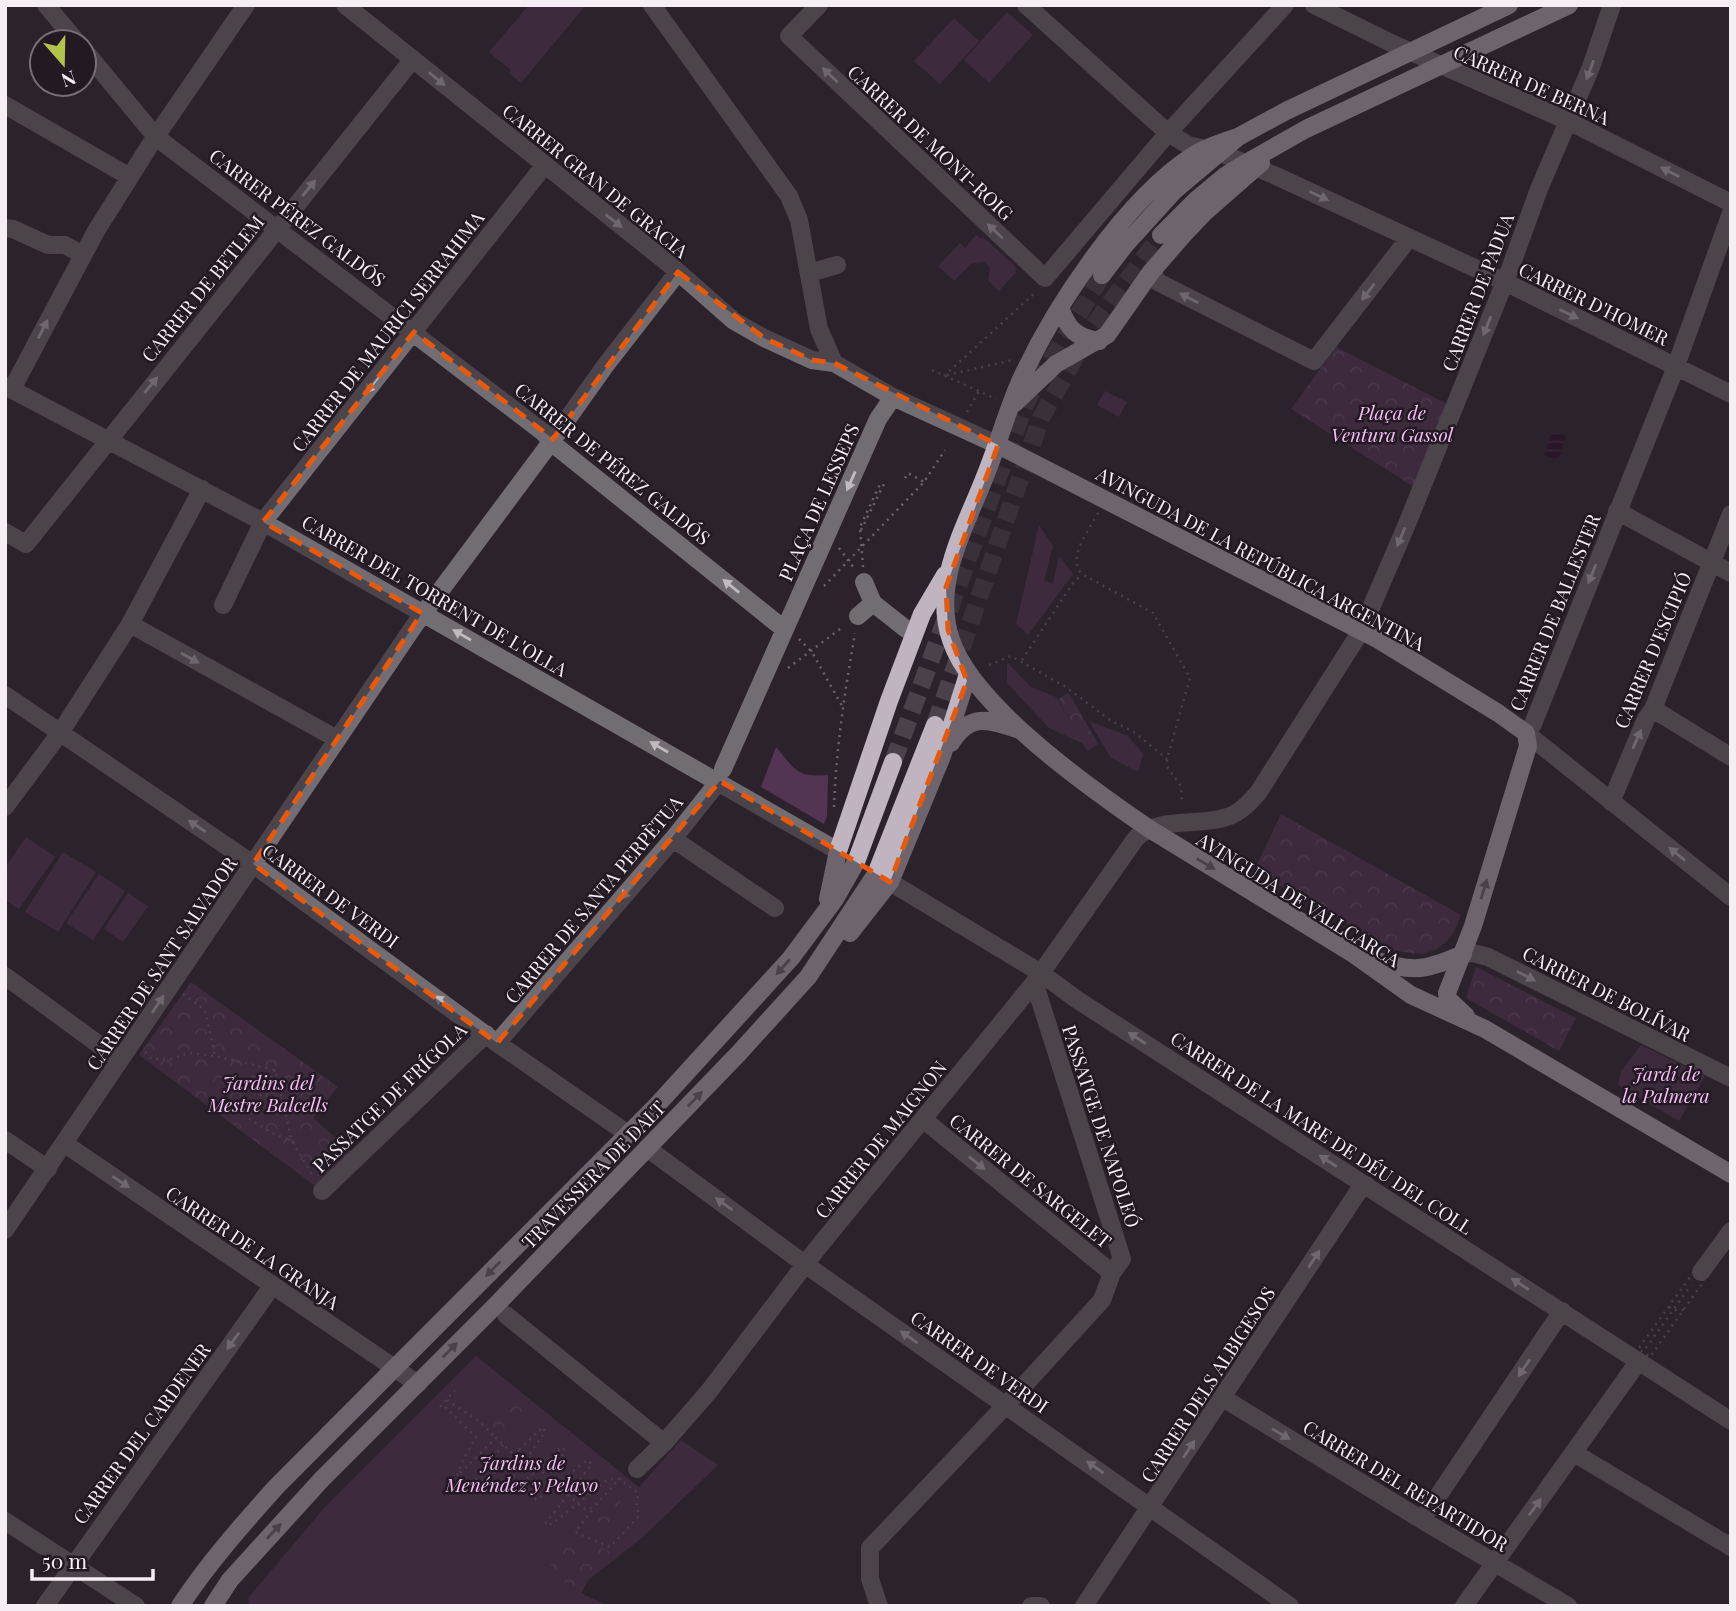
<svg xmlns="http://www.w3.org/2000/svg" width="1736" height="1611" font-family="'Playfair Display',serif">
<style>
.green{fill:#533453}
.park{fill:url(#park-crowns)}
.water{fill:url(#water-rules)}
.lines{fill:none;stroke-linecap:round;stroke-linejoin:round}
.major-tunnel{stroke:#4a414a;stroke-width:18;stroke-dasharray:18 9;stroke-linecap:butt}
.path{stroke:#6c636c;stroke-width:2.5;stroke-dasharray:2 5;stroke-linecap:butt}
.minor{stroke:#726d72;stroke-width:18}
.major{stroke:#bfb4bf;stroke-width:18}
.oneway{fill:#c1bac1}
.oneway2{fill:#706670}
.marked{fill:none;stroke:#e8590c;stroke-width:5;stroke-dasharray:14 9;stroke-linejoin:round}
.labels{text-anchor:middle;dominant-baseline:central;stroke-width:5;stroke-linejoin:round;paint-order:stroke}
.street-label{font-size:19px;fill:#f5eef5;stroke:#221922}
.park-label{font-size:19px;font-style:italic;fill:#f6bdf6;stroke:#221922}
</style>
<defs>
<pattern id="park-crowns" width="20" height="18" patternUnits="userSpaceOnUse" patternTransform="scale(1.75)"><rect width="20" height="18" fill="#533453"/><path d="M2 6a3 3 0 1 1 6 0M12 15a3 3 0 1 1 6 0" fill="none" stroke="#6c526c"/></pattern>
<pattern id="water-rules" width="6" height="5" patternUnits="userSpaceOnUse" patternTransform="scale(1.75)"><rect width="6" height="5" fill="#260827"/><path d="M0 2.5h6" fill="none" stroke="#462c47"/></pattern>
</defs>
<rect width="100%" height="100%" fill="#2c222c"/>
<!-- green -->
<path class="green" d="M529,5H586L521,83L509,73L511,70L489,52Z
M1007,12L1033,35L989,83L964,60Z
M954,18L979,41L940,84L914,61Z
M976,235L981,239L983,237L1015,266L1016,272L999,291L988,281L990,268L984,262L972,263L954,281L938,266L960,243L965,248Z
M1105,391L1127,402L1119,417L1097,405Z
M1039,525L1053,546L1044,581L1053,583L1059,556L1073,574L1028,635L1016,624Z
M1007,662L1031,687L1056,697L1084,744L1049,728L1007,683Z
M1089,721L1128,736L1143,754L1138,772L1111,758Z
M776,747C795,769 796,778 828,775L827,816L824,824L761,787Z
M26,837L55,857L19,909L5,900V868Z
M63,852L96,872L58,932L25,912Z
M99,874L125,891L93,940L66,923Z
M128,893L148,906L123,942L104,929Z
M1641,1045L1705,1076L1679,1121L1618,1085L1621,1071Z
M476,1356L639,1487L681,1440L718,1465L643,1537L588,1580L581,1593L603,1604L601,1606H249L248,1598L325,1507Z"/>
<!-- park -->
<path class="park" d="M1336,347L1447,404L1414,487L1291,409Z
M1069,693L1098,744L1087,751L1058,699Z
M1281,814L1461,915L1453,934L1445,943L1435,950L1423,954L1409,953L1394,950L1254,871Z
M1476,967L1576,1018L1559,1051L1466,998Z
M191,982L338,1087L313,1118L358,1157L322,1191L139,1055Z
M507,1395L527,1411L509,1438L486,1422Z
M613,1496L634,1513L609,1541L583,1531Z
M576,1536L619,1556L588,1580L581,1593L564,1582L548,1568Z"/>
<!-- water -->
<path class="water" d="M1552,431L1566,435L1558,460L1544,455Z"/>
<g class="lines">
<!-- major-tunnel -->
<path class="major-tunnel" d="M935,725L1041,418L1093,326L1161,235
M893,762L1026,402L1102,275"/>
<!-- path -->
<path class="path" d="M932,370L996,399
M947,375L1013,360
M944,376L1037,291
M967,412L979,391
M905,478L908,473L924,482
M1098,513C1090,529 1066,558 1082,574L1153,613L1190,678L1167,759L1168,768L1181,786L1182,804
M861,530L884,484
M839,548L854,568
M863,567L860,527L881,482
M824,586L924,482L945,450
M799,639L812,652L842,706
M1022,660L1073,583L1082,574
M989,665L1011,656L1066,687L1110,720L1134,732L1167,759
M788,668L844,626
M834,807C836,748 845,691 855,633
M183,994L205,1010L215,1056L275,1070L292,1141L312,1175
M145,1052L152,1059H171L190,1053L215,1056
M275,1070L248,1118L274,1134L292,1141
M1701,1272L1704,1281L1650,1357L1638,1349L1693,1273Z
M1669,1307L1672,1310H1684
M1646,1348L1691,1285
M447,1400L479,1421L496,1438
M440,1407L455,1390
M445,1407L476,1437L463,1460L457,1476L496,1438L511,1452L520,1451L540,1464L542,1472L567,1490L569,1496L586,1510C602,1505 609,1485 624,1476
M503,1445L475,1482L481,1485L543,1427L545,1432L506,1488L514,1491L562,1447L565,1452L532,1497L537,1500L587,1460L592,1464L545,1524H552L608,1479H619L638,1493L637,1505L639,1516L610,1547L575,1532L594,1508"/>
<!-- minor -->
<path class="minor" d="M46,5L77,42
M345,5L669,264L734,321L764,338L812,360L834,363L893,397L998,445
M652,5L789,196L799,220L819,329L834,363
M819,5L789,36L1045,278L1168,133L1285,5
M1026,5L1168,133L1188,145L1218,152L1274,175L1505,282L1731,394
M1314,5L1393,44L1568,121L1731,203
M84,50L156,137L543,432L557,447L784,629
M5,105L130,177
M1731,213L1673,374L1533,724L1526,733L1731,897
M5,228L13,229L48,245H65L83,255
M1151,272L1158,282L1314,361L1409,238
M809,273L837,265
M5,386L263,522L838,851
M12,389L96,231L150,145L246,5
M1617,511L1731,573
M5,532L26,544L413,59
M864,582L873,603L906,629
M223,605L263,522L544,166
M858,616L873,603
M130,624L337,739
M5,695L253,864L497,1043L628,1134
M1653,709L1731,757
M723,769L878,419L893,397
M1611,802L1646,719L1653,709L1731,514
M5,807L60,733L130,624L202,489
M673,839L775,908
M890,882L1041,973L1076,999L1731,1421
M1463,954L1473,953L1488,957L1731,1078
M5,976L120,1060
M497,1043L673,839L719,781
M924,1120L1112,1273
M5,1140L48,1169
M65,1144L418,1384
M647,1148L806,1265L1290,1606
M322,1191L486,1034
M5,1230L414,626L551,442L605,366L678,272
M1701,1272L1731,1231
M506,1315L664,1443
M1223,1398L1422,1520L1568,1606
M1574,1453L1731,1547
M637,1469L664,1443L710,1390L816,1250L1034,983L1136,838C1159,816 1198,827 1227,817C1240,813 1249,803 1258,793L1361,631L1407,524L1510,269L1539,189L1591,67L1612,5
M1422,1520L1562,1311
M5,1521L136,1606
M45,1606L273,1285
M879,1606L870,1579V1548L1006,1405L1102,1300L1112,1273L1122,1259L1037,991
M1031,1606H1041
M1084,1606L1358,1192L1366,1185
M1464,1606L1638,1362"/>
<!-- major -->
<path class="major" d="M1238,137C1223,142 1207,147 1194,155C1125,199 1052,310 1019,384C1006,414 997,448 984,479C964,530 932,584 951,640C973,706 1091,789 1148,828L1352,953L1411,995L1485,1029L1731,1174
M1161,235L1195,201L1225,176L1246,163L1306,129L1569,5
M1102,275L1125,245L1175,190L1238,137L1286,111L1509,5
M1060,307C1067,328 1076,338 1099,341
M1015,403L1056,364L1107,335L1151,272L1184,234L1205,212L1261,163
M998,445L1379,640L1498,713L1526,733L1528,746L1473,926L1447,993L1448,999L1466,1016
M951,743C969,713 989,719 1017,729
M828,899L838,851L889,701L922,614L945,575
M850,933L890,882L942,756L968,674
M1363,957C1409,970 1417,975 1463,954
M180,1606C208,1563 243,1524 277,1486L657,1105L791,958L835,899L856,862L893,762
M213,1606L230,1580L322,1479L495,1306L739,1053L808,977L876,874L935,725"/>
</g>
<!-- one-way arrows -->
<defs><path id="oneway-solid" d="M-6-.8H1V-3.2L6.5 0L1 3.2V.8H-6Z" transform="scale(1.75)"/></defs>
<g class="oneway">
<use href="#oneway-solid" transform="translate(1590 70) rotate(111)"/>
<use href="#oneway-solid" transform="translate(830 75) rotate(-136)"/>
<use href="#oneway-solid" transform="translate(437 79) rotate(39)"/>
<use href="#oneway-solid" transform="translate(1670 172) rotate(-153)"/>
<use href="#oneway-solid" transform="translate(309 188) rotate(-51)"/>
<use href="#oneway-solid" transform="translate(1319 196) rotate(25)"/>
<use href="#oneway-solid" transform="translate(614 221) rotate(38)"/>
<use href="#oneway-solid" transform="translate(995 231) rotate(-137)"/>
<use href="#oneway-solid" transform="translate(1368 292) rotate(128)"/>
<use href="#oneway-solid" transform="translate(1189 298) rotate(-153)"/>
<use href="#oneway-solid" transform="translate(1569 314) rotate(26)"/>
<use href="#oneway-solid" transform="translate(1487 326) rotate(112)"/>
<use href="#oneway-solid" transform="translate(43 329) rotate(-63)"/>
<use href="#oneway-solid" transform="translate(151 385) rotate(-51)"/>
<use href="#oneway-solid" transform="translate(372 385) rotate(128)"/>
<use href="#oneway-solid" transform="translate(851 481) rotate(114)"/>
<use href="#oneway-solid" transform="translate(1401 537) rotate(113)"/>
<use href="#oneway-solid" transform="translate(1592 574) rotate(112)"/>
<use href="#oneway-solid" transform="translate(731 586) rotate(-141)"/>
<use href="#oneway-solid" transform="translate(462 635) rotate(-150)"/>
<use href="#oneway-solid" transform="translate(190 658) rotate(29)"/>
<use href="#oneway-solid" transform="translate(1637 739) rotate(-66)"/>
<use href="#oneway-solid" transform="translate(659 747) rotate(-150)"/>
<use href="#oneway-solid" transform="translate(197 826) rotate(-146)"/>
<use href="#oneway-solid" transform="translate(1677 854) rotate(-141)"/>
<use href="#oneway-solid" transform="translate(628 891) rotate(131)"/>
<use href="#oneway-solid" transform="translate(1526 976) rotate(27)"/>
<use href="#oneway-solid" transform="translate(443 1002) rotate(-144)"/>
<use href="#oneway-solid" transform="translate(158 1004) rotate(-56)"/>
<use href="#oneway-solid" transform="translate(1137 1038) rotate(-147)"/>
<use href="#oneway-solid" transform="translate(1328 1161) rotate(-147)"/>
<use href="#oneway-solid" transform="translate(977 1163) rotate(39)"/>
<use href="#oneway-solid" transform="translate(121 1182) rotate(34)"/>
<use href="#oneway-solid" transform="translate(724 1204) rotate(-144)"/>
<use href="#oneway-solid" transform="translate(1314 1259) rotate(-57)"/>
<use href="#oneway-solid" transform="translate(1520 1284) rotate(-147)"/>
<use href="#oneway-solid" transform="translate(909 1337) rotate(-145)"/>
<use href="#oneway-solid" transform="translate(233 1341) rotate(126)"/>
<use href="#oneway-solid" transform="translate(1524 1368) rotate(124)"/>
<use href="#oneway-solid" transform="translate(1281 1434) rotate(31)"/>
<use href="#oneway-solid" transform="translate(1189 1449) rotate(-57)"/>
<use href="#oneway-solid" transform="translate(1095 1467) rotate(-145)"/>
<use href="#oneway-solid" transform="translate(1535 1507) rotate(-54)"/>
</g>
<g class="oneway2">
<use href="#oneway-solid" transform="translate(1206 864) rotate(30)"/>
<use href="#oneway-solid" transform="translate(1484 889) rotate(-73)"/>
<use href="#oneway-solid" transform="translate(783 967) rotate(132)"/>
<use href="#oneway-solid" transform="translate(695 1099) rotate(-46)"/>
<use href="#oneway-solid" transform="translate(493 1269) rotate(135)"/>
<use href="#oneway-solid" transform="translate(450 1350) rotate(-45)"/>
<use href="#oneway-solid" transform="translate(274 1531) rotate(-47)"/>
</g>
<!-- marked area -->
<path d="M0 0H1736V1611H0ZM678,272L764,338L812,360L834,363L998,445L946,587L948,630L967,681L890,882L720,781L497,1043L253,864L422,613L263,522L414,332L553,439Z" fill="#2c222c" fill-opacity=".55" fill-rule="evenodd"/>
<path class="marked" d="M678,272L764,338L812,360L834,363L998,445L946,587L948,630L967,681L890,882L720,781L497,1043L253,864L422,613L263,522L414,332L553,439Z"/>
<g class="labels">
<!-- street labels -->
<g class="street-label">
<text transform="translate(1532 84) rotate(24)">CARRER DE BERNA</text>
<text transform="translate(931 142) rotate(43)">CARRER DE MONT-ROIG</text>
<text transform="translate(596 180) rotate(39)">CARRER GRAN DE GRÀCIA</text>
<text transform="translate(298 217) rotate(37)">CARRER PÉREZ GALDÓS</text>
<text transform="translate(202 288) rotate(-51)">CARRER DE BETLEM</text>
<text transform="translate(1477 292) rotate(-69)">CARRER DE PÀDUA</text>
<text transform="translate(1594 303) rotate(26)">CARRER D'HOMER</text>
<text transform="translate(387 331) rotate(-52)">CARRER DE MAURICI SERRAHIMA</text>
<text transform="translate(613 463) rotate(39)">CARRER DE PÉREZ GALDÓS</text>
<text transform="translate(818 502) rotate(-66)">PLAÇA DE LESSEPS</text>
<text transform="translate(1261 558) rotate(28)">AVINGUDA DE LA REPÚBLICA ARGENTINA</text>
<text transform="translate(435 595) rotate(30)">CARRER DEL TORRENT DE L'OLLA</text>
<text transform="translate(1554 612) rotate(-68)">CARRER DE BALLESTER</text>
<text transform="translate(1652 650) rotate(-67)">CARRER D'ESCIPIÓ</text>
<text transform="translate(331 895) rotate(36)">CARRER DE VERDI</text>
<text transform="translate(593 899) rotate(-50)">CARRER DE SANTA PERPÈTUA</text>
<text transform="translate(1299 899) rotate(32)">AVINGUDA DE VALLCARCA</text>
<text transform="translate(161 963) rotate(-56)">CARRER DE SANT SALVADOR</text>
<text transform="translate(1607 993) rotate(27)">CARRER DE BOLÍVAR</text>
<text transform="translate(389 1097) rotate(-44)">PASSATGE DE FRÍGOLA</text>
<text transform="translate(1102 1126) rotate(72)">PASSATGE DE NAPOLEÓ</text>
<text transform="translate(1322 1132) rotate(33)">CARRER DE LA MARE DE DÉU DEL COLL</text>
<text transform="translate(880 1139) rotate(-51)">CARRER DE MAIGNON</text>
<text transform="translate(593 1174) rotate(-46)">TRAVESSERA DE DALT</text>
<text transform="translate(1031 1180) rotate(39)">CARRER DE SARGELET</text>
<text transform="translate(253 1247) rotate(34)">CARRER DE LA GRANJA</text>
<text transform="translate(980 1361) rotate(35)">CARRER DE VERDI</text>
<text transform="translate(1207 1384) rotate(-57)">CARRER DELS ALBIGESOS</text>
<text transform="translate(141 1433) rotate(-54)">CARRER DEL CARDENER</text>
<text transform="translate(1406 1485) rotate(31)">CARRER DEL REPARTIDOR</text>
</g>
<!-- park labels -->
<g class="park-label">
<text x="1392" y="412">Plaça de<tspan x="1392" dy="22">Ventura Gassol</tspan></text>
<text x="1666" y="1073">Jardí de<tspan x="1666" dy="22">la Palmera</tspan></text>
<text x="268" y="1082">Jardins del<tspan x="268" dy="22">Mestre Balcells</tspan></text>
<text x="522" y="1462">Jardins de<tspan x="522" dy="22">Menéndez y Pelayo</tspan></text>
</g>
</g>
<!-- border -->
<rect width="1736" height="1611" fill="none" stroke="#f5eef5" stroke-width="14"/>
<!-- north arrow -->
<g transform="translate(63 63) rotate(160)"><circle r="33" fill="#221922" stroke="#766e76" stroke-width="2"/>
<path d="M0-5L12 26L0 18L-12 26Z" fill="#b2c34c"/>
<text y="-10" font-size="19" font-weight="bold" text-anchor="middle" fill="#f5eef5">N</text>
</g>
<!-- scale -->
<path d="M32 1569v10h121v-10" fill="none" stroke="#f5eef5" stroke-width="3.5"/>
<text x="42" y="1569" font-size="21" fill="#f5eef5" stroke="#221922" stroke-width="5" paint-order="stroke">50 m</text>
</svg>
